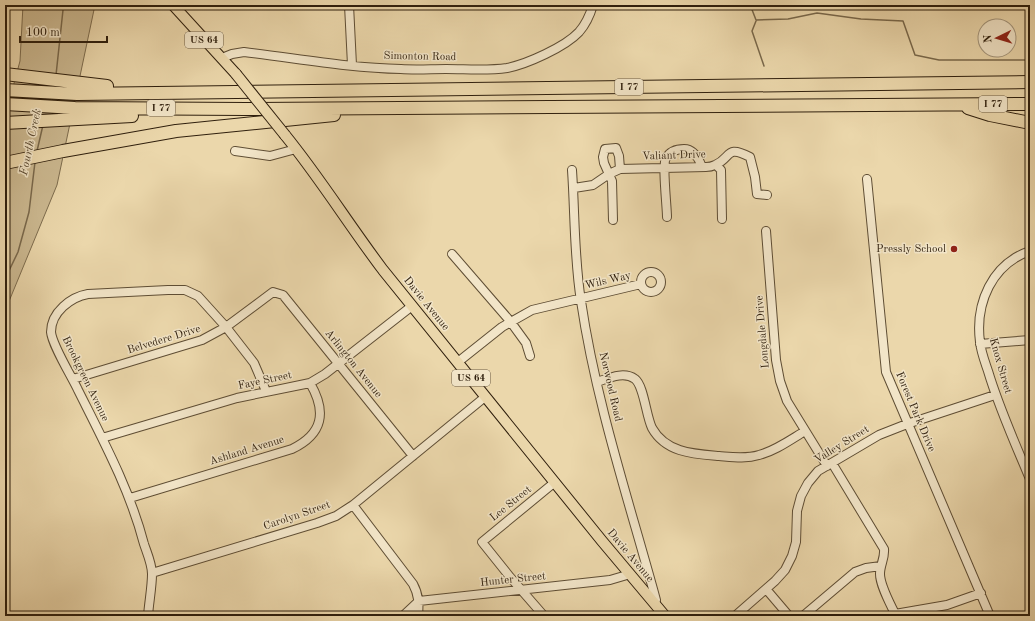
<svg xmlns="http://www.w3.org/2000/svg" width="1035" height="621" font-family="'Old Standard TT',serif">
<style>
.green{fill:#cbb890;stroke:#7d6c4e}
.lines{fill:none;stroke-linecap:round;stroke-linejoin:round}
.stream{stroke:#79684b;stroke-width:1.5}
.minor-casing{stroke:#5e4d34;stroke-width:10}
.major-casing{stroke:#2f1f0d;stroke-width:12}
.highway-casing{stroke:#2f1f0d;stroke-width:14}
.minor{stroke:#f2e5c8;stroke-width:8}
.major{stroke:#ebd7ab;stroke-width:10}
.highway{stroke:#ebd7ab;stroke-width:12}
.major-bridge-casing{stroke:#2f1f0d;stroke-width:12;stroke-linecap:butt}
.major-bridge{stroke:#ebd7ab;stroke-width:10}
.poi-dot{fill:#8f2418;stroke:#f2e5c8;stroke-width:1.5}
.labels{text-anchor:middle;dominant-baseline:central;stroke-width:3;stroke-linejoin:round;paint-order:stroke}
.shield{fill:#f2e5c8;stroke:#6a5a45;stroke-width:1}
.shield-label{font-size:10px;font-weight:bold;fill:#2f1f0d}
.street-label{font-size:11px;fill:#2f1f0d;stroke:#f2e5c8}
.poi-label{font-size:11px;fill:#2f1f0d;stroke:#f2e5c8;text-anchor:end}
.water-label{font-size:12px;font-style:italic;fill:#5a4931;stroke:#f2e5c8}
</style>
<rect width="100%" height="100%" fill="#ebd7ab"/>
<filter id="stains"><feTurbulence type="fractalNoise" baseFrequency=".005" numOctaves="4"/><feColorMatrix values="0 0 0 0 .2 0 0 0 0 .09 0 0 0 0 .02 0 0 0 .5 -.17"/></filter>
<radialGradient id="worn" r=".72"><stop offset=".6" stop-color="#630" stop-opacity="0"/><stop offset="1" stop-color="#630" stop-opacity=".3"/></radialGradient>
<!-- green -->
<path class="green" d="M23,5H95L57,185L5,311V117L20,61Z"/>
<g class="lines">
<!-- stream -->
<path class="stream" d="M748,5L751,7L756,20L788,19L817,13L861,19L903,21L915,55L939,60H1030
M756,21L752,31L764,66
M56,75L63,10L62,5
M37,151L43,125
M5,279L18,252L29,212L35,162"/>
<!-- minor casing -->
<g class="minor-casing">
<path id="minor" d="M349,5L352,65
M222,58L232,54L244,52C296,58 348,68 401,69C416,70 431,69 446,69C466,69 487,71 507,68C527,64 565,47 579,32C586,24 590,15 593,5
M235,151L270,156L296,149
M716,165L721,170L722,219
M572,170C575,214 574,258 581,301C596,403 629,501 656,600L654,602
M867,179L886,372L990,616
M574,188L593,185L609,174L620,169L706,167C709,167 713,166 715,165C732,158 725,144 750,157L755,177L757,194L767,195
M667,217C667,207 662,164 666,158C670,151 676,149 684,149C694,149 699,159 702,167
M613,220L612,181L604,163L603,157L605,149L616,148L619,156L620,169
M766,231L776,360L780,381L787,401L827,466
M1030,251C992,264 975,303 980,342C981,352 985,362 988,371C999,408 1015,443 1030,479
M452,254L510,321L526,343L530,356
M641 282a10 10 0 1 1 20 0a10 10 0 1 1-20 0Z
M980,344L1030,340
M458,362L502,327L532,310L641,284
M73,379L202,340L226,327L273,292L283,295L413,456
M597,382C609,378 624,371 635,379C644,386 646,416 652,428C666,453 694,454 719,456C732,457 746,459 759,455C775,451 790,440 805,431
M102,438L237,398L310,383L325,374L412,306
M832,463L884,549C885,558 880,565 880,574C880,586 891,605 896,616
M130,498L292,449C323,434 327,412 310,383
M353,505L413,584C419,595 419,604 418,616
M152,573L317,523L336,516L353,505L485,397
M766,589L789,616
M895,614L947,605L981,593
M148,616C149,602 152,587 152,574C152,564 147,553 144,544C130,490 103,440 78,390C72,377 52,345 51,332C51,312 71,297 88,294L168,290H185L198,296L226,327L254,363L266,391
M403,616L419,601L610,580L627,575L629,573
M544,616L510,577L482,542L555,482
M735,616L775,581L785,570L792,556L796,542L797,511L801,496L808,483L818,471L879,435L907,424L995,395
M803,616L855,572L866,568L881,566"/>
</g>
<!-- major casing -->
<g class="major-casing">
<path id="major" d="M173,5L236,74
M285,135C320,178 349,225 383,270L602,541L665,616"/>
</g>
<!-- highway casing -->
<g class="highway-casing">
<path id="highway" d="M5,74L107,86
M5,90L77,94L1030,82
M5,104L75,108L247,109L1030,104
M968,108L990,115L1030,123
M5,123L132,116
M5,163L63,151L176,131L334,115"/>
</g>
<!-- minor -->
<use href="#minor" class="minor"/>
<!-- major -->
<use href="#major" class="major"/>
<!-- highway -->
<use href="#highway" class="highway"/>
<!-- major-bridge casing -->
<g class="major-bridge-casing">
<path id="major-bridge" d="M236,74L285,135"/>
</g>
<!-- major-bridge -->
<use href="#major-bridge" class="major-bridge"/>
</g>
<!-- markers -->
<circle class="poi-dot" cx="954" cy="249" r="4"/>
<g class="labels">
<!-- shield labels -->
<g class="shield">
<rect x="185" y="32" width="38" height="16" rx="3"/>
<rect x="615" y="79" width="28" height="16" rx="3"/>
<rect x="979" y="96" width="28" height="16" rx="3"/>
<rect x="147" y="100" width="28" height="16" rx="3"/>
<rect x="452" y="370" width="38" height="16" rx="3"/>
</g>
<g class="shield-label">
<text x="204" y="40">US 64</text>
<text x="629" y="87">I 77</text>
<text x="993" y="104">I 77</text>
<text x="161" y="108">I 77</text>
<text x="471" y="378">US 64</text>
</g>
<!-- street labels -->
<g class="street-label">
<text transform="translate(420 57) rotate(1)">Simonton Road</text>
<text transform="translate(674 156) rotate(-2)">Valiant Drive</text>
<text transform="translate(608 281) rotate(-13)">Wils Way</text>
<text transform="translate(426 304) rotate(51)">Davie Avenue</text>
<text transform="translate(763 332) rotate(-95)">Longdale Drive</text>
<text transform="translate(164 340) rotate(-17)">Belvedere Drive</text>
<text transform="translate(353 364) rotate(51)">Arlington Avenue</text>
<text transform="translate(1000 366) rotate(74)">Knox Street</text>
<text transform="translate(85 379) rotate(64)">Brookgreen Avenue</text>
<text transform="translate(265 381) rotate(-12)">Faye Street</text>
<text transform="translate(610 387) rotate(77)">Norwood Road</text>
<text transform="translate(915 412) rotate(67)">Forest Park Drive</text>
<text transform="translate(842 445) rotate(-32)">Valley Street</text>
<text transform="translate(247 451) rotate(-17)">Ashland Avenue</text>
<text transform="translate(511 504) rotate(-39)">Lee Street</text>
<text transform="translate(297 516) rotate(-19)">Carolyn Street</text>
<text transform="translate(630 556) rotate(50)">Davie Avenue</text>
<text transform="translate(513 580) rotate(-6)">Hunter Street</text>
</g>
<!-- poi labels -->
<g class="poi-label">
<text x="946" y="249">Pressly School</text>
</g>
<!-- water labels -->
<g class="water-label">
<text transform="translate(31 142) rotate(-78)">Fourth Creek</text>
</g>
</g>
<!-- margin -->
<rect width="1035" height="621" fill="none" stroke="#ebd7ab" stroke-width="20"/>
<rect x="6" y="6" width="1023" height="609" fill="none" stroke="#2f1f0d" stroke-width="2"/>
<rect x="10" y="10" width="1015" height="601" fill="none" stroke="#2f1f0d"/>
<!-- north arrow -->
<g transform="translate(997 38) rotate(265)"><circle r="19" fill="#f2e5c8" stroke="#a4967d"/>
<path d="M0-3L7 15L0 10L-7 15Z" fill="#8f2418"/>
<text y="-6" font-size="11" font-weight="bold" text-anchor="middle" fill="#2f1f0d">N</text>
</g>
<!-- scale -->
<path d="M20 36v6h87v-6" fill="none" stroke="#2f1f0d" stroke-width="2"/>
<text x="26" y="36" font-size="12" fill="#2f1f0d" stroke="#f2e5c8" stroke-width="3" paint-order="stroke">100 m</text>
<rect width="100%" height="100%" filter="url(#stains)"/>
<rect width="100%" height="100%" fill="url(#worn)"/>
</svg>
